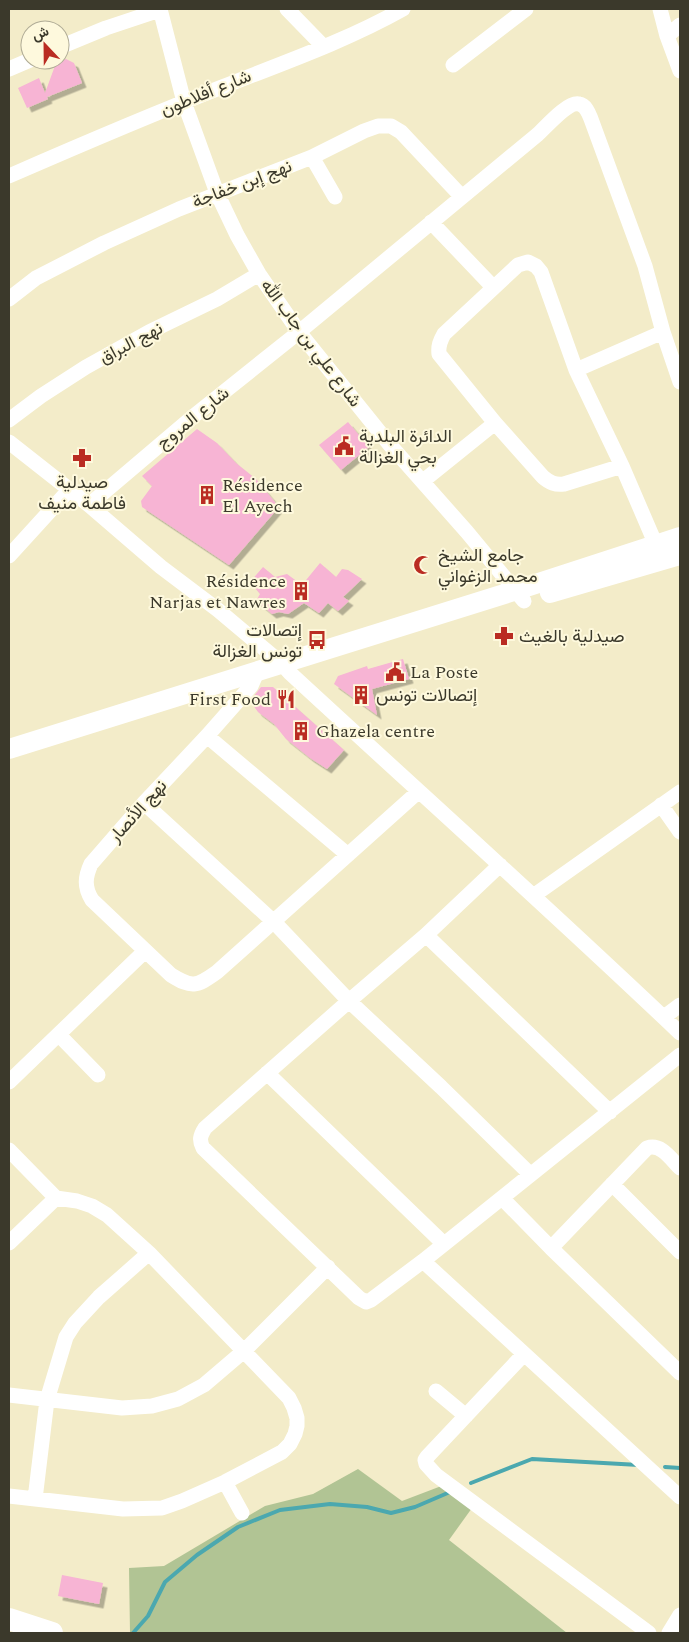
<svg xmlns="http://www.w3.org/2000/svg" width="689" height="1642" font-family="Spectral,Vazirmatn,serif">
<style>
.green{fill:#b1c494}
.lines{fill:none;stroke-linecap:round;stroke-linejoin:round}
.stream{stroke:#4ba8af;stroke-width:4}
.building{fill:#f7b4d4;filter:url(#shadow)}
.minor{stroke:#fff;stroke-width:15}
.tertiary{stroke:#fff;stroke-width:20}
.secondary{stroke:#fff;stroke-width:22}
.labels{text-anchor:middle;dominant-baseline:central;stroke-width:4;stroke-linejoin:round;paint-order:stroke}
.street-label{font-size:18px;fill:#3b392b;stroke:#fef9dd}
.poi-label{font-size:18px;fill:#3b392b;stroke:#fef9dd;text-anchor:start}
</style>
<defs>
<filter id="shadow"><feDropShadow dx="4.5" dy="4.5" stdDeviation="0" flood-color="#0004"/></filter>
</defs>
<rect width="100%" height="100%" fill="#f3ecc9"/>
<!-- green -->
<path class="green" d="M358,1469L402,1501L444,1485L472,1508L449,1540L567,1633H130L129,1568L164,1566L265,1506L313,1494Z"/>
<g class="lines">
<!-- stream -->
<path class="stream" d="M665,1467L680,1468
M471,1483L532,1459L639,1465
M133,1633L148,1616L165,1582L197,1555L238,1527L280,1510L330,1504L367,1507L391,1513L415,1507L450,1492"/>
</g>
<!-- building -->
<path class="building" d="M66,59L74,63L82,83L47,97L48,99L27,108L18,88L39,78L45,93L56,63Z
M348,422L369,447L341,470L319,445Z
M197,429L217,443L236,463L256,479L279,507L229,565L142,507L141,501L152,486L142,476Z
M320,563L336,577L342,569L348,570L362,579L343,597L349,601L338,611L328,603L319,613L304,603L288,614L279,612L272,614L256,601L260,594L250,582L263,567L275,577L287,574L302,585Z
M403,659L409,679L372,689L377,715L334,684L338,676L367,666L368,669Z
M261,687H273L344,750L327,769L310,758L286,739L274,724L258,712L250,701Z
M62,1575L103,1583L99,1604L58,1596Z"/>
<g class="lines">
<!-- minor -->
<path class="minor" d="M160,9L184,102L217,193L237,235L259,274L299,332L390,445L467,532L524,601
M287,9L324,47
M660,9L667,36L680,71
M667,36L680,25
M60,47L106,28L160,10
M453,65L526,9
M9,69L30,60
M312,157L335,197
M9,176C80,145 150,115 222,87C283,63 346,41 403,9
M431,222L493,287
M9,299L36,278L104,243L179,209L312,157L364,131L378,126H391L401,132L462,197
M576,370L663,332
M9,420L41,396L86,367L149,332L217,299L259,274
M9,442L89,505L161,567L218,610L281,663L290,673C420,793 552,911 680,1033
M622,466L564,484C555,485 550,483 543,477L495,423L439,354C438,346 440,341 444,334L518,265L528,262L536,266L541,272L576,370L622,466L656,545
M423,481L495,423
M89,505L195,415L299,332L537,135C545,128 568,101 579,104C586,105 589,114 591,119L645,266L663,332L680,382
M9,556L70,489
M257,672L251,686L207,736L144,803L91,864C85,877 84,887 92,900L171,975C192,988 196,987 217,972L418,792
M207,736L348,855
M144,803L274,922L349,1001L441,1087L530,1174
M661,805L680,832
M500,865L426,935L349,1001L205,1128C200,1136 199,1140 203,1148L359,1298L366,1302L371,1300L423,1261L680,1055
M533,896L680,792
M426,935L610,1112
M664,1017L680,1005
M59,1035L98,1075
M267,1073L444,1244
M9,1082L145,951
M9,1150L56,1198L77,1201L92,1206L107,1215L149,1253L289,1398L294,1408L297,1418V1426L295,1434L290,1444L282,1452L225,1482L182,1501L162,1508L123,1509L9,1496
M612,1184L680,1252
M502,1198L551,1248L680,1373
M9,1243L56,1198
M551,1248L647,1148C661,1143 671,1159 680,1168
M423,1261L680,1497
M524,1354L427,1457L425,1460L426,1464L436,1475L649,1633
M436,1391L466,1416
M9,1395L122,1408L152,1406L178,1399L204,1385L245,1350L328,1267
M225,1482L242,1513
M35,1499L47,1400L66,1337L75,1323L99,1297L149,1253
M669,1633L680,1615"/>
<!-- tertiary -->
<path class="tertiary" d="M550,593L680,555
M9,749L517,590L680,537"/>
<!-- secondary -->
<path class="secondary" d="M9,1619L52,1633"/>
</g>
<!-- icons -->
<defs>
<g id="civic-bare" transform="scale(1.5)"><path d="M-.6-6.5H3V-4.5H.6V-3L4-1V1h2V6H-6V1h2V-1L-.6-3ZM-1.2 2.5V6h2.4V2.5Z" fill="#ba2c22" stroke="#fef9dd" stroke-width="2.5" paint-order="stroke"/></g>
<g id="pharmacy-bare" transform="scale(1.5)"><path d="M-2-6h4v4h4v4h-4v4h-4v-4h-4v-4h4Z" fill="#ba2c22" stroke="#fef9dd" stroke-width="2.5" paint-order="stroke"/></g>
<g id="building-bare" transform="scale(1.5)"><path d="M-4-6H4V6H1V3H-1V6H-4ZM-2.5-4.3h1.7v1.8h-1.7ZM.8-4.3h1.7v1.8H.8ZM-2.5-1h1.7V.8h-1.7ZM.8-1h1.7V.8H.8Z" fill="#ba2c22" stroke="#fef9dd" stroke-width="2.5" paint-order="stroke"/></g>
<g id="mosque-bare" transform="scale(1.5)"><path d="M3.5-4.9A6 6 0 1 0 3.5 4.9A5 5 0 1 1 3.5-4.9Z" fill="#ba2c22" stroke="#fef9dd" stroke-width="2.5" paint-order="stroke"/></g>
<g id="bus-bare" transform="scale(1.5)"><path d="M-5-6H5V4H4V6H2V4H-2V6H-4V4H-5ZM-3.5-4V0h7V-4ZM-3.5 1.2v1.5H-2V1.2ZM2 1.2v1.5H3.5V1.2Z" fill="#ba2c22" stroke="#fef9dd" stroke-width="2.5" paint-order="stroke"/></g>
<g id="restaurant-bare" transform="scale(1.5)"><path d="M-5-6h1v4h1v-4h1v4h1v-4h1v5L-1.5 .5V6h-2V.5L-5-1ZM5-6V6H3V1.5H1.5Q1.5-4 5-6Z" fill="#ba2c22" stroke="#fef9dd" stroke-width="2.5" paint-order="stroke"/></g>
</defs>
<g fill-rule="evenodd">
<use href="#civic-bare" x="344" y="446"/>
<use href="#pharmacy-bare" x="82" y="458"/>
<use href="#building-bare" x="207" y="495"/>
<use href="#mosque-bare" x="423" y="565"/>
<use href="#building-bare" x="301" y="591"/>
<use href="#pharmacy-bare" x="504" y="636"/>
<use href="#bus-bare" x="317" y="640"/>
<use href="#civic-bare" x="395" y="672"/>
<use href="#building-bare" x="361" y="695"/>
<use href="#restaurant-bare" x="286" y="699"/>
<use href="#building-bare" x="301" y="731"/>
</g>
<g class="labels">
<!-- street labels -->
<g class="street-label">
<text transform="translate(206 93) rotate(-22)">شارع أفلاطون</text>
<text transform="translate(242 184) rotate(-21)">نهج إبن خفاجة</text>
<text transform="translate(131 343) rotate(-28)">نهج البراق</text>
<text transform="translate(311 343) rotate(53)">شارع علي بن جاب الله</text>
<text transform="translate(193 418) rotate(-39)">شارع المروج</text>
<text transform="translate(138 811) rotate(-48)">نهج الأنصار</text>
</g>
<!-- poi labels -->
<g class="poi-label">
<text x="359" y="436">الدائرة البلدية<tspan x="359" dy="21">بحي الغزالة</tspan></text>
<text x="82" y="482" text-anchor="middle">صيدلية<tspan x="82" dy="21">فاطمة منيف</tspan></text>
<text x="222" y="485">Résidence<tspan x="222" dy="21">El Ayech</tspan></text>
<text x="438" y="555">جامع الشيخ<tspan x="438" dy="21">محمد الزغواني</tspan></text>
<text x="286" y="581" text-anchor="end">Résidence<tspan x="286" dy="21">Narjas et Nawres</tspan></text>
<text x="302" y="630" text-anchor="end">إتصالات<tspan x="302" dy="21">تونس الغزالة</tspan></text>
<text x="519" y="636">صيدلية بالغيث</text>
<text x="410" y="672">La Poste</text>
<text x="376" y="695">إتصالات تونس</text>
<text x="271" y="699" text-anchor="end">First Food</text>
<text x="316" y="731">Ghazela centre</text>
</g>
</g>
<!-- border -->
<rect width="689" height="1642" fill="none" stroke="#3b392b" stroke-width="20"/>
<!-- north arrow -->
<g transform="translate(45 45) rotate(338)"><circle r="24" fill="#fef9dd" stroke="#b0ac96"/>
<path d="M0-4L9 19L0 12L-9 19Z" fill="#ba2c22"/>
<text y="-8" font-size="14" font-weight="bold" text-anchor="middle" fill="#3b392b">ش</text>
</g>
</svg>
